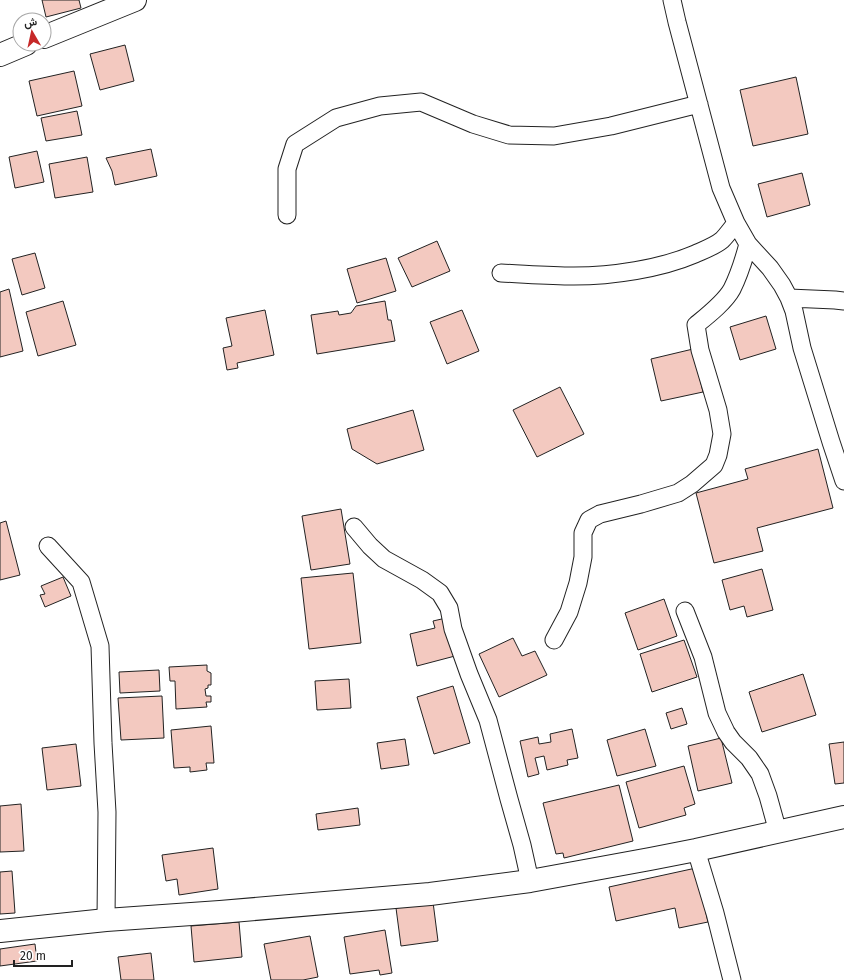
<svg xmlns="http://www.w3.org/2000/svg" width="844" height="980" font-family="'Fira Sans',Vazirmatn,sans-serif">
<style>
.building{fill:#f3c9c0;stroke:#222}
.lines{fill:none;stroke-linecap:round;stroke-linejoin:round}
.minor-casing{stroke:#222;stroke-width:19}
.tertiary-casing{stroke:#222;stroke-width:24}
.minor{stroke:#fff;stroke-width:17}
.tertiary{stroke:#fff;stroke-width:22}
</style>
<rect width="100%" height="100%" fill="#fff"/>
<!-- building -->
<path class="building" d="M42,0H79L81,8L46,17Z
M125,45L134,81L100,90L90,54Z
M74,71L82,106L37,116L29,81Z
M796,77L808,134L753,146L740,90Z
M77,111L82,135L46,141L41,118Z
M151,149L157,176L115,185L112,171L106,158Z
M37,151L44,182L15,188L9,157Z
M87,157L93,192L55,198L49,164Z
M802,173L810,205L767,217L758,184Z
M437,241L450,271L412,287L398,258Z
M35,253L45,288L22,295L12,259Z
M386,258L396,291L357,303L347,269Z
M9,289L23,351L0,357V292Z
M63,301L76,345L38,356L26,312Z
M385,301L388,320H391L395,341L317,354L311,315L338,311L339,315L351,313L356,306Z
M265,310L274,355L237,363L238,368L227,370L223,348L232,346L226,318Z
M462,310L479,351L447,364L430,322Z
M766,316L776,349L740,360L730,327Z
M693,349L703,392L661,401L651,359Z
M560,387L584,434L537,457L513,410Z
M413,410L424,450L377,464L352,449L347,429Z
M818,449L833,508L757,528L763,551L714,563L696,493L748,479L745,469Z
M341,509L350,564L311,570L302,516Z
M6,521L20,575L0,580V523Z
M762,569L773,610L747,617L744,606L730,610L722,580Z
M353,573L361,643L309,649L301,578Z
M63,577L71,596L45,607L40,595L45,594L41,586Z
M664,599L677,636L638,650L625,613Z
M446,618L455,656L417,666L410,634L435,628L433,621Z
M513,638L522,656L535,651L547,675L499,697L479,654Z
M684,640L697,677L652,692L640,654Z
M207,665V671L211,673V685H208V688L205,689L206,696H211V702H206L207,707L176,709L175,681H170L169,667Z
M159,670L160,691L120,693L119,672Z
M803,674L816,715L762,732L749,692Z
M349,679L351,708L317,710L315,681Z
M453,686L470,743L434,754L417,697Z
M162,696L164,738L121,740L118,698Z
M682,708L687,724L671,729L666,713Z
M211,726L214,763H206L207,770L190,772V767L174,768L171,730Z
M572,729L578,758L567,760L568,765L547,770L544,756L535,758L539,774L528,777L520,741L538,737L539,744L551,742L550,734Z
M645,729L656,766L617,776L607,740Z
M721,738L732,783L698,791L688,746Z
M405,739L409,765L381,769L377,743Z
M844,742V783L835,784L829,744Z
M76,744L81,786L47,790L42,748Z
M684,766L695,804L684,808L686,815L639,828L626,782Z
M619,785L633,841L564,858L563,853L556,854L543,803Z
M21,804L24,851L0,852V806Z
M358,808L360,825L318,830L316,814Z
M213,848L218,889L179,895L177,879L166,881L162,855Z
M696,868L708,922L679,928L675,908L616,921L609,887Z
M12,871L15,913L0,914V872Z
M433,902L438,941L401,946L396,908Z
M239,922L242,957L194,962L191,926Z
M385,930L392,973L380,975L379,970L350,974L344,937Z
M310,936L318,977L303,980H271L264,944Z
M35,944L37,961L0,966V949Z
M151,953L154,980H121L118,957Z"/>
<g class="lines">
<!-- minor casing -->
<g class="minor-casing">
<path id="minor" d="M672,0L677,22L721,188L736,223L748,244L770,268L782,285L789,298L794,311L802,348L831,442L844,481
M287,215V169L295,144L336,118L380,106L421,102L473,124L509,135L554,136L611,126L699,104
M501,273C525,274 549,276 574,276C612,276 660,269 695,254C704,250 715,246 722,240C727,235 731,229 736,223
M789,298L835,300L844,301
M354,527L370,546L384,559L422,580L440,593L449,608L453,629L469,674L488,720L509,799L522,845L530,881
M48,546L81,582L100,646L103,743L107,812L106,920
M685,611L703,657L717,713L726,732L733,742L749,758L760,774L768,796L778,832
M554,640L569,612L578,583L583,557V533L589,520L600,514L641,504L678,493L692,484L714,465L718,455L722,434L718,410L700,350L696,325C707,316 725,302 732,289C739,275 744,259 748,244
M696,850L715,913L732,980"/>
</g>
<!-- tertiary casing -->
<g class="tertiary-casing">
<path id="tertiary" d="M44,37L135,0
M0,55L26,44
M0,931L106,920L220,912L430,894L530,881L650,859L696,850L844,817"/>
</g>
<!-- minor -->
<use href="#minor" class="minor"/>
<!-- tertiary -->
<use href="#tertiary" class="tertiary"/>
</g>
<!-- north arrow -->
<g transform="translate(32 32) rotate(351)"><circle r="19" fill="#ffffff" stroke="#a7a7a7"/>
<path d="M0-3L7 15L0 10L-7 15Z" fill="#c62828"/>
<text y="-6" font-size="11" font-weight="bold" text-anchor="middle" fill="#222222">ش</text>
</g>
<!-- scale -->
<path d="M14 960v6h58v-6" fill="none" stroke="#222222" stroke-width="2"/>
<text x="20" y="960" font-size="12" fill="#222222" stroke="#ffffff" stroke-width="3" paint-order="stroke">20 m</text>
</svg>
